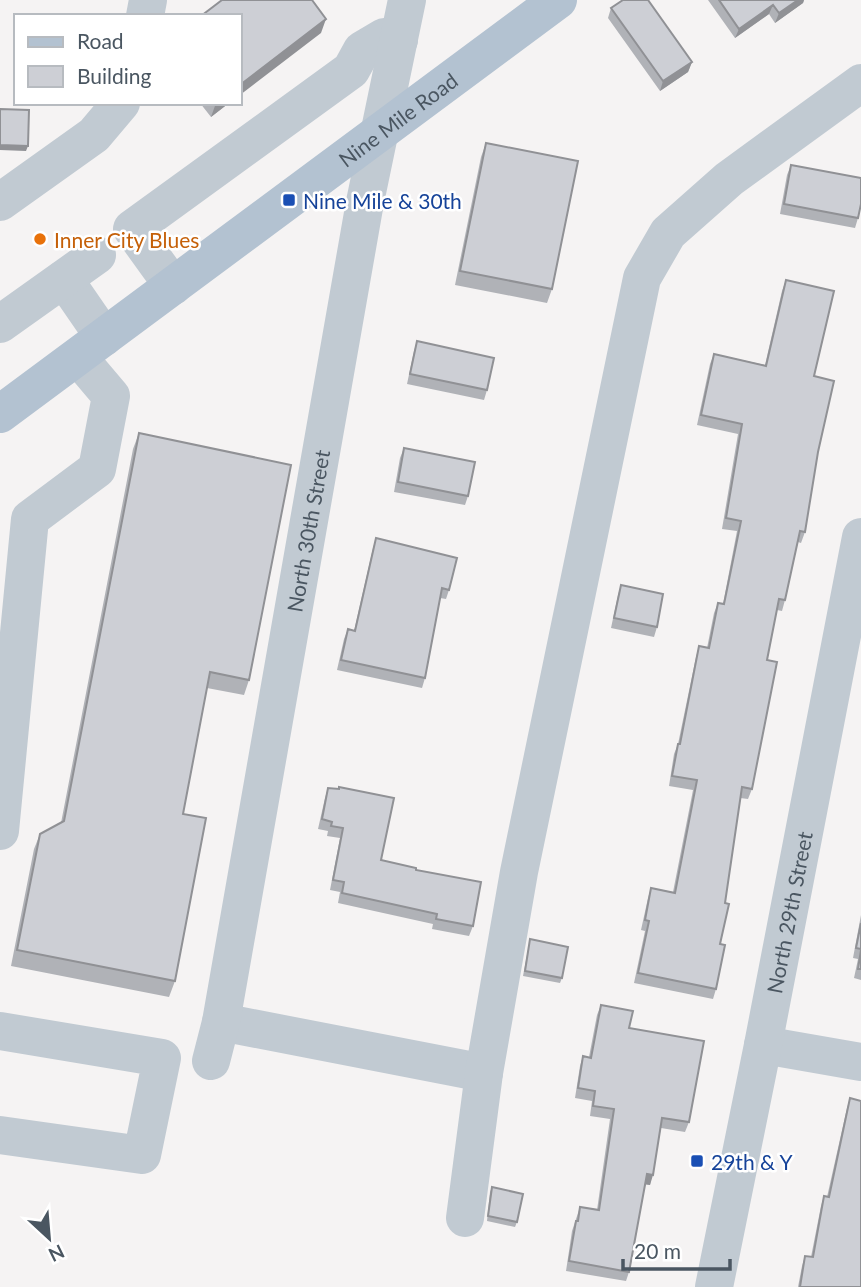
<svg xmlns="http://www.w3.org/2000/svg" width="861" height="1287" font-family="Lato,sans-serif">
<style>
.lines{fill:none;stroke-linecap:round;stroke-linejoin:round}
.minor{stroke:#c1cad2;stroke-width:38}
.major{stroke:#b3c2d1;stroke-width:38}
.wall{fill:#b0b2b7}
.shaded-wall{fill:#909195}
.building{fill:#cdcfd5;stroke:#909195;stroke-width:2}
.transit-dot{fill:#1a4fb4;stroke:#fff;stroke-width:2.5}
.food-dot{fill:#e8710a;stroke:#fff;stroke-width:2.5}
.labels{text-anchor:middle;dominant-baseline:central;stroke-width:5;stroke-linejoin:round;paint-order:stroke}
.street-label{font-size:21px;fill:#4a5661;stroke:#fff}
.transit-label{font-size:21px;fill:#164399;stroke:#fff;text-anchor:start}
.food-label{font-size:21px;fill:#c56008;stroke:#fff;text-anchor:start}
</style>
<rect width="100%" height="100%" fill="#f5f3f3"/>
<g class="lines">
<!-- minor -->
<g class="minor">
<path d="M145,16L148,0"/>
<path d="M0,202L94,135L121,103"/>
<path d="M64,279L104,337"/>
<path d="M173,286L132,229L351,70L362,50L384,37L399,40"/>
<path d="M0,324L97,255"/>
<path d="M0,831L30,519L97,469L111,396L78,357"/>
<path d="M221,1022L484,1073"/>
<path d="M0,1031L162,1058L142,1155L0,1135"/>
<path d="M763,1045L861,1062"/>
<path id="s1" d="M211,1061L221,1022L365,202L407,0"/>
<path d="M465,1218L484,1073L519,872L642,278L668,233L729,179L861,83"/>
<path id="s2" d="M714,1287L763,1045L861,537"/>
</g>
<!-- major -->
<path class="major" id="s3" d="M0,414L558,0"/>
</g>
<!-- wall -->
<path class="wall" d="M708,0H804L803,3L775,23L769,14L735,38Z
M611,8L692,62L688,72L660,91L608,18Z
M200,103H229L211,117Z
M486,143L552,289L547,303L455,285L481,157Z
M791,165L858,218L855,228L780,214L787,175Z
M786,280L814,376L818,452L805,532L801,543L798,542L785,600L782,611L777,610L767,660L752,789L748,799L740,798L725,903L716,989L713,999L634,983L645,931L641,930L648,898L651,888L673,892L693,790L669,786L674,754L678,744L696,657L699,646L707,648L714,613L718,603L723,604L737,531L722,529L738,434L697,425L710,364L714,354L765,365L782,291Z
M417,341L487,390L484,400L407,384L414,351Z
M139,433L249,680L244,695L207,688L183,814L175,981L169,997L11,966L34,849L40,834L61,823L133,449Z
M404,448L468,496L465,505L394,492L400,458Z
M376,538L449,590L446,599L440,598L425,678L422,688L337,670L344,639L348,629L354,631L373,548Z
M621,585L657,627L654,637L611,628L618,595Z
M328,788L381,860L416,870L473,926L469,936L432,929L433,924L338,903L340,892L330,890L340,838L327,836L328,831L318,829L325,798Z
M861,915V980L854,978L858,959L853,958Z
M530,939L562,978L560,983L523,976Z
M601,1005L629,1028L689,1122L685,1132L661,1128L650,1185L645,1184L629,1272L626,1281L566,1271L572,1231L580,1207L597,1210L610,1119L590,1116L592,1101L575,1098L580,1066L583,1056L589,1057L597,1015Z
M850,1098L861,1287H798L802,1266L805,1256L811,1257L821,1206L824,1196L827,1197L847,1108Z
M492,1187L517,1222L515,1227L487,1221L490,1192Z"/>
<!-- shaded-wall -->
<path class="shaded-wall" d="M798,0H804L803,3L775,23L779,13Z
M773,5L769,14L735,38L739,29Z
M326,19L321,33L240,95V85Z
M692,62L688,72L660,91L663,81Z
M216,103H229L211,117Z
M0,145L28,146L26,151L0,150Z
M647,1174L653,1175L650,1185L643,1184Z"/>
<!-- building -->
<path class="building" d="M222,0H312L326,19L240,85V16H201Z
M623,0H648L692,62L663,81L611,8Z
M719,0H798L779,13L773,5L739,29Z
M0,109L29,110L28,146L0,145Z
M486,143L578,161L552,289L460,271Z
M791,165L861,178V204L858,218L784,204Z
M786,280L834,291L814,376L834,381L818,452L805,532L800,531L785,600L779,599L767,660L777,662L752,789L742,787L725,903L729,904L720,944L725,945L716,989L638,973L649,921L645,920L651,888L675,893L697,780L672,776L678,744H680L699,646L709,648L718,603L724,604L741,521L726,518L742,424L701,415L714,354L766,366Z
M417,341L494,358L487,390L410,374Z
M139,433L291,465L249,680L210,672L183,814L206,818L175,981L17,950L40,834L64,821Z
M404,448L475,462L468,496L398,482Z
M376,538L457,558L449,590L442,588L425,678L341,660L348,629L355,631Z
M621,585L663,594L657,627L614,618Z
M339,787L394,798L381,860L416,868V870L481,882L473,926L436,919L437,914L342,893L344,882L333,880L343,828L331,826L332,822L322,819L328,788L339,789Z
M861,923V949L856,948Z
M530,939L568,947L562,978L525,971Z
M861,950V969H858Z
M601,1005L633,1011L629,1028L704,1041L689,1122L662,1118L653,1175L647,1174L629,1272L569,1261L576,1221H578L580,1207L599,1210L614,1109L593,1106L595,1091L578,1088L583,1056L591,1058Z
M850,1098L861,1101V1287H800L805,1256L813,1257L824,1196L829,1197Z
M492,1187L523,1194L517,1222L488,1216Z"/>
<!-- markers -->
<g class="transit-dot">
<rect x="282" y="193" width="14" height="14" rx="3.5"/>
<rect x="690" y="1154" width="14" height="14" rx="3.5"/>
</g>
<circle class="food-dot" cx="40" cy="239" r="7"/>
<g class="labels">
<!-- street labels -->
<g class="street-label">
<text stroke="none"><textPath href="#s3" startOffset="495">Nine Mile Road</textPath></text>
<text stroke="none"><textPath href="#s1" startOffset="539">North 30th Street</textPath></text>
<text stroke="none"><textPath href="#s2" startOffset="382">North 29th Street</textPath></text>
</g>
<!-- transit labels -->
<g class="transit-label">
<text x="303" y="200">Nine Mile &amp; 30th</text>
<text x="711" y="1161">29th &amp; Y</text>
</g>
<!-- food labels -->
<g class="food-label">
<text x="54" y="239">Inner City Blues</text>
</g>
</g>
<!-- legend -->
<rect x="14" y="14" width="228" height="91" fill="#ffffff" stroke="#b7bbc0" stroke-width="2"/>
<rect x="28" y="37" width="35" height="10" fill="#b3c2d1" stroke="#b7bbc0" stroke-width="2"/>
<text x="77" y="49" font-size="21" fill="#4a5661">Road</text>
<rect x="28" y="66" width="35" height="21" fill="#cdcfd5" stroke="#b7bbc0" stroke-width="2"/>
<text x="77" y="84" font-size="21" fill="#4a5661">Building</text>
<!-- north arrow -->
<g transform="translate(49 1238) rotate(154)" stroke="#ffffff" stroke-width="5" paint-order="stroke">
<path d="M0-5L12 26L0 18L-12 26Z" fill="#4a5661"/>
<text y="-10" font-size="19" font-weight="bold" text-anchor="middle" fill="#4a5661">N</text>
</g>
<!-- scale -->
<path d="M623 1259v10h107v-10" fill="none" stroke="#4a5661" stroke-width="3.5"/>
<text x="634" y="1259" font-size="21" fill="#4a5661" stroke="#ffffff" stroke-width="5" paint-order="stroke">20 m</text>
</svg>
